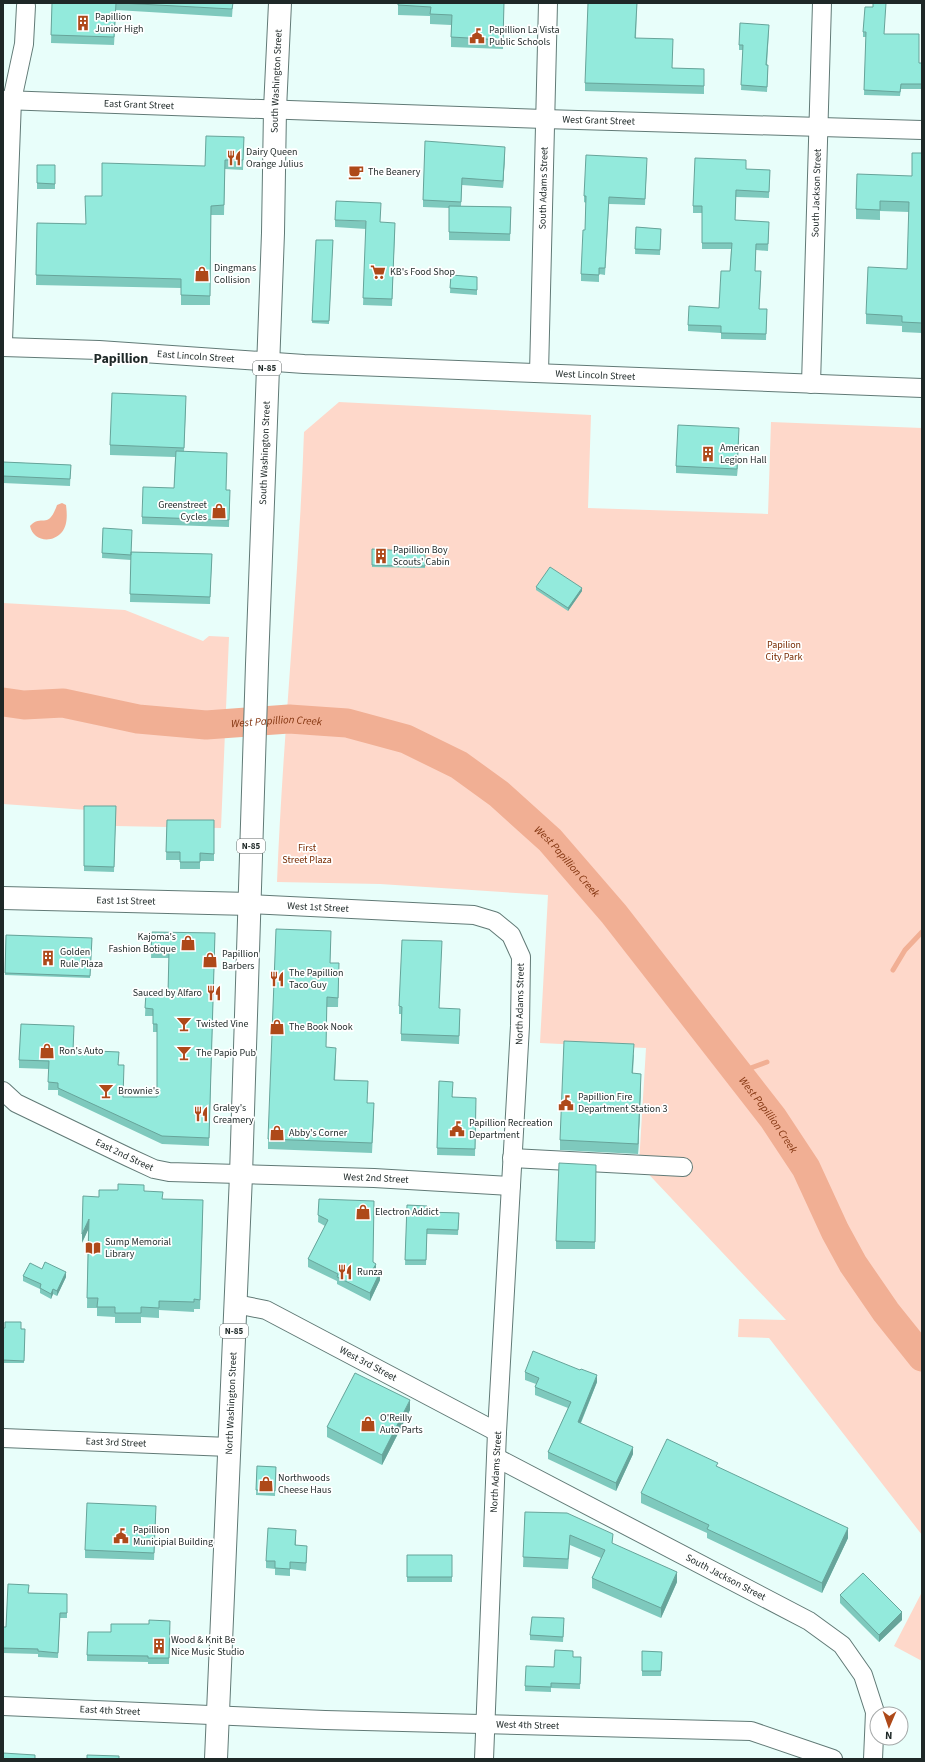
<svg xmlns="http://www.w3.org/2000/svg" width="925" height="1762" font-family="'Source Sans 3',sans-serif">
<style>
.green{fill:#fed8ca}
.water{fill:#f1af94}
.lines{fill:none;stroke-linecap:round;stroke-linejoin:round}
.stream{stroke:#f1af94;stroke-width:5}
.river{stroke:#f1af94;stroke-width:29}
.minor-casing{stroke:#617a76;stroke-width:20}
.major-casing{stroke:#617a76;stroke-width:24}
.minor{stroke:#fff;stroke-width:18}
.major{stroke:#fff;stroke-width:22}
.wall{fill:#7ec9bd}
.shaded-wall{fill:#67a49a}
.building{fill:#93eadc;stroke:#67a49a}
.labels{text-anchor:middle;dominant-baseline:central;stroke-width:3.5;stroke-linejoin:round;paint-order:stroke}
.shield{fill:#fff;stroke:#626868;stroke-width:1}
.shield-label{font-size:9px;font-weight:bold;fill:#1e2827}
.poi-label{font-size:10px;fill:#1e2827;stroke:#fff;text-anchor:start}
.street-label{font-size:10px;fill:#1e2827;stroke:#fff}
.park-label{font-size:10px;fill:#772a01;stroke:#fff}
.water-label{font-size:11px;font-style:italic;fill:#843611;stroke:#fff}
.district-label{font-size:14px;font-weight:bold;fill:#1e2827;stroke:#fff}
</style>
<rect width="100%" height="100%" fill="#e8fefa"/>
<!-- green -->
<path class="green" d="M339,402L591,415L588,508L768,514L771,422L922,428V1535L769,1338L738,1337L739,1319L786,1320L639,1164L646,1048L540,1043L548,895L380,884L277,882C283,732 299,582 304,432Z
M3,603L125,610L203,641L209,636L229,637L221,828L115,826V812L3,804Z
M922,1592V1661L894,1646Z"/>
<!-- water -->
<path class="water" d="M62,503L66,505C67,513 68,525 62,532C52,544 33,541 30,526C42,513 48,531 57,505Z"/>
<g class="lines">
<!-- stream -->
<path class="stream" d="M893,970L905,950L922,932
M737,1073L767,1062"/>
<!-- river -->
<path class="river" id="s1" d="M3,702L24,705L63,703L138,719L206,725L289,719L347,723L406,739L459,765L499,794L550,840L614,914L773,1118L806,1168L835,1231L853,1264L886,1312L922,1357"/>
<!-- minor casing -->
<g class="minor-casing">
<g id="minor">
<path id="s2" d="M3,100L544,119L922,130"/>
<path d="M3,341L12,100L24,44L26,6"/>
<path id="s3" d="M3,347L99,350L304,364L922,388"/>
<path id="s4" d="M539,373L548,3"/>
<path id="s5" d="M811,384L822,3"/>
<path id="s6" d="M250,904L474,915L494,921L511,935L521,957L520,1026L497,1432L484,1759"/>
<path id="s7" d="M3,1091L16,1103L128,1157L154,1169L169,1172L374,1178L511,1186"/>
<path d="M512,1158L683,1167"/>
<path id="s8" d="M236,1304L266,1310L497,1432"/>
<path id="s9" d="M3,1438L229,1447"/>
<path id="s10" d="M497,1458L809,1621L842,1645L863,1675L875,1712L873,1759"/>
<path id="s11" d="M3,1706L325,1720L751,1731L833,1759"/>
</g>
</g>
<!-- major casing -->
<g class="major-casing">
<g id="major">
<path id="s12" d="M3,898L250,904"/>
<path id="s13" d="M216,1759L241,1175L257,664L273,233L275,109L280,3"/>
</g>
</g>
<!-- minor -->
<use href="#minor" class="minor"/>
<!-- major -->
<use href="#major" class="major"/>
</g>
<!-- wall -->
<path class="wall" d="M52,3H233L232,17L116,10L114,45L51,43Z
M394,3H504L503,49L451,47V25L430,24V16L398,15V4H394Z
M637,3L636,38L673,68L704,69V94L585,91V83Z
M769,30L767,65L768,70L767,92L741,90L743,50H739V45Z
M863,32L884,34L919,63H922V89H901L900,96L864,95L866,37H863Z
M244,137L243,170L225,169L224,215H211L210,305H181V288L36,285L37,223L86,224L102,196L205,166Z
M922,153V333L902,332V326L866,324V314L907,269L909,212L880,211V220L856,219V209L912,176Z
M505,154L503,188L462,185L461,206L511,207L510,241L449,240V208L423,207V200Z
M647,164L645,205L609,204L605,275L599,274V282L581,281V274L585,230L586,203L584,202V196Z
M37,165H55V189H37Z
M746,169L770,170L769,198L736,197L735,220L769,228L768,251L756,250L755,271L761,278L759,309H767L766,340L721,339V333L688,331V325L719,308L730,271L731,249H702V213H693V206Z
M335,220L381,222L395,230L392,306L363,305L366,229L335,227Z
M636,227L661,229L660,255L635,254Z
M316,240H333L329,324L312,323Z
M451,275L477,277V295L450,293Z
M186,405L184,452L226,490L230,497L229,527L142,524V517L174,488L175,457L110,455V445Z
M739,436L737,476L676,473V466Z
M3,462L71,465L70,486L3,483Z
M103,528L131,552L212,554L210,604L130,602L131,560L102,558Z
M372,549L425,552V568L372,567Z
M536,587L582,591L568,611L536,590Z
M84,806H116L114,872L84,871Z
M167,820H214V861H200V869H180V860H166Z
M152,932L215,940L209,1146L162,1144L58,1095V1090H48L49,1069L19,1068V1060L74,1034L73,1050L119,1065L123,1097H157V1032H153V1016H145L146,993H168L169,958H151Z
M6,935L92,938L90,978L5,975Z
M331,941L330,963L339,973L338,1007H327L326,1048L336,1058L335,1080L367,1103L374,1113L372,1153L268,1149V1139Z
M399,1006L440,1008L460,1016L459,1044L401,1041V1014H399Z
M634,1054L633,1073L641,1084L638,1154L560,1150V1140Z
M439,1081L453,1097L476,1106L475,1156L437,1155Z
M596,1165L595,1249H556V1241Z
M144,1191L162,1199L203,1210L200,1309H194V1312L159,1310V1318L141,1317V1323H115V1317L97,1316V1308H87L88,1229L82,1243L99,1197Z
M319,1199L373,1262L380,1280L370,1301L337,1284V1281L308,1267V1259L325,1226L318,1222Z
M407,1205L427,1212L459,1213L458,1235L427,1234L426,1265H405Z
M42,1269L66,1277L57,1296L53,1294L51,1299L40,1293V1289L23,1281V1276Z
M3,1328L25,1329L24,1363H3Z
M525,1372L597,1382L581,1423L633,1454L616,1491L548,1459V1452L568,1408L535,1395V1387L536,1384L525,1380Z
M410,1410L382,1465L327,1437V1427Z
M257,1466L276,1467L275,1496L256,1495Z
M718,1467L848,1538L822,1593L707,1538V1533L641,1503V1493Z
M525,1512L613,1544L677,1582L661,1618L592,1588V1578L601,1558L570,1545L568,1569L523,1567Z
M156,1513L154,1560L85,1558V1550Z
M296,1538V1545L307,1553L306,1571L290,1569V1576L275,1575V1569L266,1568V1561Z
M407,1555H452V1582H407Z
M29,1593L67,1594V1618H60L58,1658L38,1657V1654L3,1653V1627H6Z
M840,1595L902,1620L879,1642L840,1603Z
M149,1624L170,1627L169,1664H148V1662L87,1661V1655L111,1632Z
M564,1624L563,1642L530,1640V1635Z
M642,1651L662,1652L661,1676H642Z
M573,1657H581L580,1689L551,1688V1692L525,1691V1686L554,1667Z"/>
<!-- shaded-wall -->
<path class="shaded-wall" d="M505,147V154L503,188V181Z
M739,428V436L737,476V469Z
M582,588V591L568,611V608Z
M641,1074V1084L638,1154V1144Z
M89,1219V1228L82,1243V1234Z
M376,1264V1271L373,1269Z
M66,1272V1277L57,1296V1291Z
M380,1272V1280L370,1301V1293Z
M53,1289V1294L51,1299V1294Z
M597,1375V1382L578,1429V1422Z
M410,1400V1410L382,1465V1455Z
M633,1447V1454L616,1491V1483Z
M848,1528V1538L822,1593V1583Z
M677,1572V1582L661,1618V1608Z
M902,1612V1620L879,1642V1635Z"/>
<!-- building -->
<path class="building" d="M52,3H116L114,37L51,35Z
M120,3H233L232,9Z
M398,3H504L503,40L451,37L452,15L430,14L431,7L398,5Z
M588,3H637L635,38L673,39L672,68L704,69V86L585,83Z
M873,3H886L884,34H919V63H922V84H901L900,92L864,90L866,32H863L865,7H873Z
M740,23L769,25L766,65H768L767,87L741,85L743,45H739Z
M206,136L244,137L243,160H225L224,205L211,206L210,296L181,295V279L36,275L37,223L86,224L85,196H102V163L205,166Z
M425,141L505,147L503,181L462,178L461,202L423,200Z
M912,153H922V323L902,322V316L866,314L868,267L907,269L909,202L880,201V210L856,209L857,174L912,176Z
M586,155L647,158L645,199L609,197L605,268H599V275L581,274L583,230H585L586,196H584Z
M695,158L746,160V169L770,170L769,192L736,190L735,220L769,222L768,244H756L755,271H761L759,309H767L766,334L721,333V326L688,325L689,306L719,308L721,271H730L732,243H702V206H693Z
M37,165H55V184L37,183Z
M336,201L381,203L380,222L395,223L392,299L363,298L366,221L335,220Z
M449,206L511,207L510,234L449,232Z
M636,227L661,229L660,250L635,249Z
M316,240H333L329,321H312Z
M451,275L477,277V290L450,288Z
M112,393L186,396L184,448L110,445Z
M678,425L739,428L737,469L676,466Z
M176,451L227,453L226,490H230L229,520L142,517L143,487L174,488Z
M3,462L71,465L70,479L3,476Z
M103,528L132,530L131,555L102,553Z
M372,549L425,552V566L372,565Z
M131,552L212,554L210,597L130,594Z
M550,567L582,588L568,608L536,587Z
M84,806H116L114,867L84,866Z
M167,820H214V854L200,853V862H180V852H166Z
M276,929L331,931L330,963H339L338,998L327,997L326,1047L336,1048L334,1080L368,1081L367,1103H374L372,1143L268,1139Z
M152,932L215,933L209,1138L162,1136L58,1088V1083L48,1082L49,1061L19,1060L21,1024L74,1026L73,1050L119,1052L118,1065H124L123,1097H157V1024H153V1009L145,1008L146,993H168L169,951L151,950Z
M6,935L92,938L90,976L5,973Z
M402,940L442,941L439,1008L460,1009L459,1036L401,1034L402,1007L399,1006Z
M564,1041L634,1044L632,1073L641,1074L638,1144L560,1140Z
M439,1081L453,1082L452,1097L476,1098L475,1149L437,1148Z
M559,1163L596,1165L595,1242L556,1241Z
M118,1184L144,1185V1191L163,1192L162,1199L203,1200L200,1300L194,1299V1302L159,1301V1308L141,1307V1313H115V1307H97L98,1298H87L89,1219L82,1234L83,1196L99,1197V1190H118Z
M319,1199L374,1201L373,1262L376,1264L373,1269L380,1272L370,1293L337,1277L338,1274L308,1259L328,1220L318,1215Z
M407,1205L427,1206V1212L459,1213L458,1230L427,1229L426,1260H405Z
M45,1262L66,1272L57,1291L53,1289L51,1294L40,1288L41,1284L23,1276L30,1263L42,1269Z
M5,1322H21V1329H25L24,1361L3,1360V1328H5Z
M533,1351L580,1370L581,1369L597,1375L578,1422L633,1447L616,1483L548,1452L571,1402L535,1387L539,1378L525,1372Z
M355,1373L410,1400L382,1455L327,1427Z
M667,1439L718,1463L716,1466L848,1528L822,1583L707,1529L709,1525L641,1493Z
M257,1466L276,1467L275,1491L256,1490Z
M87,1503L156,1506L154,1553L85,1550Z
M525,1512L567,1513L613,1534L612,1543L677,1572L661,1608L592,1578L605,1550L570,1535L568,1559L523,1557Z
M268,1528L296,1530L295,1545L307,1546L306,1563L290,1562V1569L275,1568V1561H266Z
M407,1555H452V1577H407Z
M863,1573L902,1612L879,1635L840,1595Z
M8,1584L29,1585L28,1593L67,1594V1613H60L58,1653L38,1651V1649L3,1648V1627H6Z
M532,1617L564,1618L563,1637L530,1635Z
M149,1620L170,1621L169,1658H148V1656L87,1655L88,1632H111V1624H149Z
M555,1650L573,1651V1657H581L580,1684L551,1683V1687L525,1686L526,1666L554,1667Z
M642,1651L662,1652L661,1671H642Z
M3,1753L35,1755V1759H3Z
M87,1755L119,1756V1759H87Z"/>
<!-- icons -->
<defs>
<g id="building-bare" transform="scale(1.2)"><path d="M-4-6H4V6H1V3H-1V6H-4ZM-2.5-4.3h1.7v1.8h-1.7ZM.8-4.3h1.7v1.8H.8ZM-2.5-1h1.7V.8h-1.7ZM.8-1h1.7V.8H.8Z" fill="#ae4919" stroke="#fff" stroke-width="2.5" paint-order="stroke"/></g>
<g id="civic-bare" transform="scale(1.2)"><path d="M-.6-6.5H3V-4.5H.6V-3L4-1V1h2V6H-6V1h2V-1L-.6-3ZM-1.2 2.5V6h2.4V2.5Z" fill="#ae4919" stroke="#fff" stroke-width="2.5" paint-order="stroke"/></g>
<g id="restaurant-bare" transform="scale(1.2)"><path d="M-5-6h1v4h1v-4h1v4h1v-4h1v5L-1.5 .5V6h-2V.5L-5-1ZM5-6V6H3V1.5H1.5Q1.5-4 5-6Z" fill="#ae4919" stroke="#fff" stroke-width="2.5" paint-order="stroke"/></g>
<g id="cafe-bare" transform="scale(1.2)"><path d="M-5.5-4.5H6V0H3Q3 3.5 0 3.5H-2.5Q-5.5 3.5-5.5 0ZM3-3.2v2h1.7v-2ZM-6 4.5H4V6H-6Z" fill="#ae4919" stroke="#fff" stroke-width="2.5" paint-order="stroke"/></g>
<g id="supermarket-bare" transform="scale(1.2)"><path d="M-6-5.5h2.5l.6 2H6L4.5 2H-2.5L-4.4-4H-6ZM-1.5 3.2a1.3 1.3 0 1 0 .1 0ZM3 3.2a1.3 1.3 0 1 0 .1 0Z" fill="#ae4919" stroke="#fff" stroke-width="2.5" paint-order="stroke"/></g>
<g id="shop-bare" transform="scale(1.2)"><path d="M-5-2.5h2.3a2.7 3.5 0 0 1 5.4 0H5L5.5 6h-11ZM-1.5-2.5h3a1.5 2.3 0 0 0-3 0Z" fill="#ae4919" stroke="#fff" stroke-width="2.5" paint-order="stroke"/></g>
<g id="bar-bare" transform="scale(1.2)"><path d="M-6-5H6L.8 .8V4.5H3.5V6h-7V4.5H-.8V.8Z" fill="#ae4919" stroke="#fff" stroke-width="2.5" paint-order="stroke"/></g>
<g id="library-bare" transform="scale(1.2)"><path d="M-6-4Q-3-5.5-.7-3.5V5Q-3 3-6 4ZM6-4Q3-5.5 .7-3.5V5Q3 3 6 4Z" fill="#ae4919" stroke="#fff" stroke-width="2.5" paint-order="stroke"/></g>
</defs>
<g fill-rule="evenodd">
<use href="#building-bare" x="83" y="23"/>
<use href="#civic-bare" x="477" y="36"/>
<use href="#restaurant-bare" x="234" y="158"/>
<use href="#cafe-bare" x="356" y="172"/>
<use href="#supermarket-bare" x="378" y="272"/>
<use href="#shop-bare" x="202" y="274"/>
<use href="#building-bare" x="708" y="454"/>
<use href="#shop-bare" x="219" y="511"/>
<use href="#building-bare" x="381" y="556"/>
<use href="#shop-bare" x="188" y="943"/>
<use href="#building-bare" x="48" y="958"/>
<use href="#shop-bare" x="210" y="960"/>
<use href="#restaurant-bare" x="277" y="979"/>
<use href="#restaurant-bare" x="214" y="993"/>
<use href="#bar-bare" x="184" y="1024"/>
<use href="#shop-bare" x="277" y="1027"/>
<use href="#shop-bare" x="47" y="1051"/>
<use href="#bar-bare" x="184" y="1053"/>
<use href="#bar-bare" x="106" y="1091"/>
<use href="#civic-bare" x="566" y="1103"/>
<use href="#restaurant-bare" x="201" y="1114"/>
<use href="#civic-bare" x="457" y="1129"/>
<use href="#shop-bare" x="277" y="1133"/>
<use href="#shop-bare" x="363" y="1212"/>
<use href="#library-bare" x="93" y="1248"/>
<use href="#restaurant-bare" x="345" y="1272"/>
<use href="#shop-bare" x="368" y="1424"/>
<use href="#shop-bare" x="266" y="1484"/>
<use href="#civic-bare" x="121" y="1536"/>
<use href="#building-bare" x="159" y="1646"/>
</g>
<g class="labels">
<!-- shield labels -->
<g class="shield">
<rect x="253" y="361" width="28" height="14" rx="3"/>
<rect x="237" y="839" width="28" height="14" rx="3"/>
<rect x="220" y="1324" width="28" height="14" rx="3"/>
</g>
<g class="shield-label">
<text x="267" y="368">N-85</text>
<text x="251" y="846">N-85</text>
<text x="234" y="1331">N-85</text>
</g>
<!-- poi labels -->
<g class="poi-label">
<text x="95" y="17">Papillion<tspan x="95" dy="12">Junior High</tspan></text>
<text x="489" y="30">Papillion La Vista<tspan x="489" dy="12">Public Schools</tspan></text>
<text x="246" y="152">Dairy Queen<tspan x="246" dy="12">Orange Julius</tspan></text>
<text x="368" y="172">The Beanery</text>
<text x="214" y="268">Dingmans<tspan x="214" dy="12">Collision</tspan></text>
<text x="390" y="272">KB's Food Shop</text>
<text x="720" y="448">American<tspan x="720" dy="12">Legion Hall</tspan></text>
<text x="207" y="505" text-anchor="end">Greenstreet<tspan x="207" dy="12">Cycles</tspan></text>
<text x="393" y="550">Papillion Boy<tspan x="393" dy="12">Scouts' Cabin</tspan></text>
<text x="176" y="937" text-anchor="end">Kajoma's<tspan x="176" dy="12">Fashion Botique</tspan></text>
<text x="60" y="952">Golden<tspan x="60" dy="12">Rule Plaza</tspan></text>
<text x="222" y="954">Papillion<tspan x="222" dy="12">Barbers</tspan></text>
<text x="289" y="973">The Papillion<tspan x="289" dy="12">Taco Guy</tspan></text>
<text x="202" y="993" text-anchor="end">Sauced by Alfaro</text>
<text x="196" y="1024">Twisted Vine</text>
<text x="289" y="1027">The Book Nook</text>
<text x="59" y="1051">Ron's Auto</text>
<text x="196" y="1053">The Papio Pub</text>
<text x="118" y="1091">Brownie's</text>
<text x="578" y="1097">Papillion Fire<tspan x="578" dy="12">Department Station 3</tspan></text>
<text x="213" y="1108">Graley's<tspan x="213" dy="12">Creamery</tspan></text>
<text x="469" y="1123">Papillion Recreation<tspan x="469" dy="12">Department</tspan></text>
<text x="289" y="1133">Abby's Corner</text>
<text x="375" y="1212">Electron Addict</text>
<text x="105" y="1242">Sump Memorial<tspan x="105" dy="12">Library</tspan></text>
<text x="357" y="1272">Runza</text>
<text x="380" y="1418">O'Reilly<tspan x="380" dy="12">Auto Parts</tspan></text>
<text x="278" y="1478">Northwoods<tspan x="278" dy="12">Cheese Haus</tspan></text>
<text x="133" y="1530">Papillion<tspan x="133" dy="12">Municipial Building</tspan></text>
<text x="171" y="1640">Wood &amp; Knit Be<tspan x="171" dy="12">Nice Music Studio</tspan></text>
</g>
<!-- street labels -->
<g class="street-label">
<text stroke="none"><textPath href="#s13" startOffset="1679">South Washington Street</textPath></text>
<text stroke="none"><textPath href="#s2" startOffset="136">East Grant Street</textPath></text>
<text stroke="none"><textPath href="#s2" startOffset="596">West Grant Street</textPath></text>
<text stroke="none"><textPath href="#s4" startOffset="185">South Adams Street</textPath></text>
<text stroke="none"><textPath href="#s5" startOffset="191">South Jackson Street</textPath></text>
<text stroke="none"><textPath href="#s3" startOffset="193">East Lincoln Street</textPath></text>
<text stroke="none"><textPath href="#s3" startOffset="593">West Lincoln Street</textPath></text>
<text stroke="none"><textPath href="#s13" startOffset="1307">South Washington Street</textPath></text>
<text stroke="none"><textPath href="#s12" startOffset="123">East 1st Street</textPath></text>
<text stroke="none"><textPath href="#s6" startOffset="68">West 1st Street</textPath></text>
<text transform="translate(520 1004) rotate(-89)">North Adams Street</text>
<text stroke="none"><textPath href="#s7" startOffset="138">East 2nd Street</textPath></text>
<text stroke="none"><textPath href="#s7" startOffset="393">West 2nd Street</textPath></text>
<text stroke="none"><textPath href="#s8" startOffset="146">West 3rd Street</textPath></text>
<text stroke="none"><textPath href="#s13" startOffset="356">North Washington Street</textPath></text>
<text stroke="none"><textPath href="#s9" startOffset="113">East 3rd Street</textPath></text>
<text transform="translate(496 1472) rotate(-87)">North Adams Street</text>
<text stroke="none"><textPath href="#s10" startOffset="258">South Jackson Street</textPath></text>
<text stroke="none"><textPath href="#s11" startOffset="107">East 4th Street</textPath></text>
<text stroke="none"><textPath href="#s11" startOffset="525">West 4th Street</textPath></text>
</g>
<!-- park labels -->
<g class="park-label">
<text x="784" y="645">Papilion<tspan x="784" dy="12">City Park</tspan></text>
<text x="307" y="848">First<tspan x="307" dy="12">Street Plaza</tspan></text>
</g>
<!-- water labels -->
<g class="water-label">
<text stroke="none"><textPath href="#s1" startOffset="276">West Papillion Creek</textPath></text>
<text stroke="none"><textPath href="#s1" startOffset="612">West Papillion Creek</textPath></text>
<text stroke="none"><textPath href="#s1" startOffset="936">West Papillion Creek</textPath></text>
</g>
<!-- district labels -->
<g class="district-label">
<text x="121" y="359">Papillion</text>
</g>
</g>
<!-- border -->
<rect width="925" height="1762" fill="none" stroke="#1e2827" stroke-width="8"/>
<!-- north arrow -->
<g transform="translate(889 1726) rotate(182)"><circle r="19" fill="#ffffff" stroke="#a5a9a9"/>
<path d="M0-3L7 15L0 10L-7 15Z" fill="#ae4919"/>
<text y="-6" font-size="11" font-weight="bold" text-anchor="middle" fill="#1e2827">N</text>
</g>
</svg>
